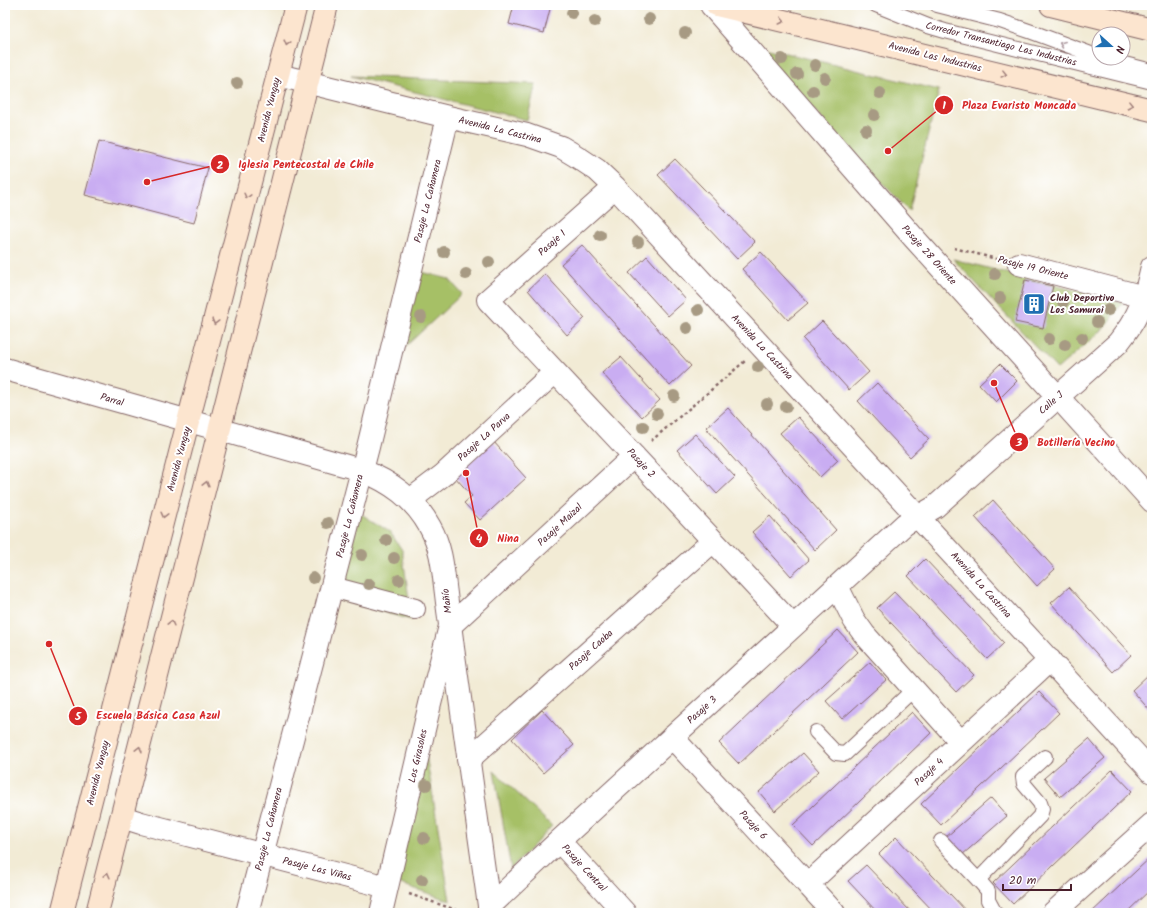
<svg xmlns="http://www.w3.org/2000/svg" width="1157" height="918" font-family="Kalam,sans-serif">
<style>
.green{fill:#a6c066;stroke:#787048}
.building{fill:#c9adf2}
.lines{fill:none;stroke-linecap:round;stroke-linejoin:round}
.service-casing{stroke:#856666;stroke-width:16}
.pedestrian-casing{stroke:#856666;stroke-width:22}
.minor-casing{stroke:#856666;stroke-width:24}
.tertiary-casing{stroke:#856666;stroke-width:24}
.secondary-casing{stroke:#856666;stroke-width:24}
.path{stroke:#856666;stroke-width:2.5;stroke-dasharray:3 3;stroke-linecap:butt}
.service{stroke:#fff;stroke-width:14}
.pedestrian{stroke:#fff;stroke-width:20}
.minor{stroke:#fff;stroke-width:22}
.tertiary{stroke:#fff;stroke-width:22}
.secondary{stroke:#fce5cf;stroke-width:22}
.tree{fill:#a79a83}
.oneway{stroke:#a3827d}
.oneway2{stroke:#ae9aa0}
.labels{text-anchor:middle;dominant-baseline:central;stroke-width:4;stroke-linejoin:round;paint-order:stroke}
.street-label{font-size:10px;fill:#4a1f2b;stroke:#fff}
.poi-label{font-size:10px;font-weight:bold;fill:#4a1f2b;stroke:#fff;text-anchor:start}
.leader{fill:none;stroke:#d62828;stroke-width:1.5}
.callout-dot{fill:#d62828;stroke:#fff;stroke-width:1.5}
.mark-label{font-size:12px;text-anchor:middle;font-weight:bold;fill:#fff}
.callout-label{font-size:11px;text-anchor:middle;font-weight:bold;fill:#d62828;stroke:#fff;stroke-width:4;stroke-linejoin:round;paint-order:stroke}
</style>
<rect width="100%" height="100%" fill="#fff"/>
<filter id="ink" filterUnits="userSpaceOnUse"><feTurbulence type="fractalNoise" baseFrequency=".025" numOctaves="2"/><feDisplacementMap in="SourceGraphic" scale="8" xChannelSelector="R" yChannelSelector="G"/><feConvolveMatrix kernelMatrix="1 2 1 2 8 2 1 2 1" color-interpolation-filters="sRGB"/></filter>
<filter id="wash" filterUnits="userSpaceOnUse"><feTurbulence type="fractalNoise" baseFrequency=".012" numOctaves="4" result="noise"/><feDisplacementMap in="SourceGraphic" scale="16" xChannelSelector="R" yChannelSelector="G"/><feGaussianBlur stdDeviation="0.9" result="paint"/><feColorMatrix in="noise" values="0 0 0 0 0 0 0 0 0 0 0 0 0 0 0 0 0 1.4 0 .05"/><feComposite in="paint" operator="in"/></filter>
<g filter="url(#wash)">
<rect width="100%" height="100%" fill="#f2ebd5"/>
<!-- green -->
<path class="green" d="M752,45L939,90L909,211Z
M351,76L536,84L527,120Z
M953,259L1123,303L1101,331L1057,369Z
M418,271L449,279L462,294L394,357Z
M361,514L390,532L402,550L412,620L335,599Z
M424,742L450,901L390,880Z
M494,771L552,826L511,869Z"/>
<g id="blocks">
<!-- building -->
<path class="building" d="M514,5H551L544,33L509,24Z
M99,141L208,168L194,223L85,195Z
M675,159L755,242L737,259L658,175Z
M582,245L691,366L670,386L561,264Z
M761,252L808,303L788,320L742,269Z
M647,256L686,300L668,316L629,273Z
M545,274L585,318L567,335L528,290Z
M1025,280L1053,286L1043,328L1015,322Z
M822,321L869,372L849,390L803,339Z
M621,357L660,400L642,417L602,373Z
M1000,364L1017,381L996,402L979,384Z
M877,383L929,439L910,457L858,401Z
M728,408L836,530L815,550L706,428Z
M798,417L838,460L820,477L780,433Z
M695,434L735,477L717,494L677,450Z
M493,441L526,478L480,520L464,503L472,496L454,476Z
M993,500L1055,569L1037,586L975,517Z
M770,516L809,560L791,576L752,532Z
M925,559L1004,643L987,659L908,576Z
M1069,587L1131,655L1113,672L1051,603Z
M894,592L974,675L956,692L877,608Z
M838,630L858,652L739,764L719,743Z
M870,662L886,680L842,719L826,701Z
M1150,673L1152,675V713L1132,690Z
M1039,692L1059,713L941,825L921,804Z
M542,710L574,745L543,773L512,739Z
M912,712L931,733L813,846L793,825Z
M1089,739L1105,758L1060,797L1044,778Z
M803,753L819,771L775,811L759,792Z
M1112,770L1132,791L1013,904L993,883Z
M991,798L1007,816L962,855L946,837Z
M896,837L968,913H935L879,854Z
M1152,856V888L1126,913H1091Z
M866,865L912,913H878L848,881Z"/>
</g>
</g>
<g filter="url(#ink)">
<use href="#blocks" fill-opacity="0" stroke="#856666" stroke-width="1"/>
<g class="lines">
<!-- service casing -->
<g class="service-casing">
<path id="service" d="M876,5L928,26L945,31L1152,82
M937,5L1000,21L1032,32L1099,57
M1101,58L1152,71
M816,732L836,753L845,754L914,689
M941,841L982,884L988,891V900L995,913
M978,880L1040,816L1042,809L1040,803L1024,784L1023,777L1045,757"/>
</g>
<!-- pedestrian casing -->
<g class="pedestrian-casing">
<path id="pedestrian" d="M332,587L415,609"/>
</g>
<!-- minor casing -->
<g class="minor-casing">
<path id="minor" d="M711,5L914,238L1152,501
M278,75L448,117L527,135L561,147L576,156L597,170L615,187L1152,772
M615,187L488,300L793,626
M1019,264L1152,299
M5,369L189,421
M410,500L443,475L555,372
M837,586L854,620L864,634L961,742
M672,737L834,913
M468,760L713,541
M122,817L141,823L387,887
M559,841L625,913
M808,884L1050,660
M489,907L559,841L905,524L935,507L1118,343C1125,334 1132,325 1137,314C1145,300 1148,283 1152,267
M247,913L368,447L448,117
M381,913L430,704L450,626L634,456
M1053,913L1152,824"/>
</g>
<!-- tertiary casing -->
<g class="tertiary-casing">
<path id="tertiary" d="M189,421L361,470C391,482 414,498 430,527C442,548 443,571 446,594C448,612 451,630 453,648C465,737 478,825 490,913"/>
</g>
<!-- secondary casing -->
<g class="secondary-casing">
<path id="secondary" d="M717,5L1152,110
M1051,5L1152,30
M62,913L181,449L296,5
M97,913L327,5"/>
</g>
<!-- path -->
<path class="path" d="M954,248L997,259
M651,441L745,361
M409,894L459,911L467,910"/>
<!-- service -->
<use href="#service" class="service"/>
<!-- pedestrian -->
<use href="#pedestrian" class="pedestrian"/>
<!-- minor -->
<use href="#minor" class="minor"/>
<!-- tertiary -->
<use href="#tertiary" class="tertiary"/>
<!-- secondary -->
<use href="#secondary" class="secondary"/>
</g>
<!-- trees -->
<g class="tree">
<circle cx="572" cy="13" r="6"/>
<circle cx="649" cy="19" r="6"/>
<circle cx="595" cy="21" r="6"/>
<circle cx="685" cy="33" r="6"/>
<circle cx="782" cy="59" r="6"/>
<circle cx="815" cy="65" r="6"/>
<circle cx="797" cy="74" r="6"/>
<circle cx="825" cy="78" r="6"/>
<circle cx="237" cy="83" r="6"/>
<circle cx="813" cy="91" r="6"/>
<circle cx="880" cy="93" r="6"/>
<circle cx="874" cy="115" r="6"/>
<circle cx="866" cy="130" r="6"/>
<circle cx="600" cy="235" r="6"/>
<circle cx="638" cy="242" r="6"/>
<circle cx="444" cy="252" r="6"/>
<circle cx="489" cy="262" r="6"/>
<circle cx="466" cy="274" r="6"/>
<circle cx="995" cy="274" r="6"/>
<circle cx="1000" cy="298" r="6"/>
<circle cx="1063" cy="302" r="6"/>
<circle cx="698" cy="310" r="6"/>
<circle cx="1108" cy="310" r="6"/>
<circle cx="421" cy="317" r="6"/>
<circle cx="1097" cy="322" r="6"/>
<circle cx="687" cy="328" r="6"/>
<circle cx="1082" cy="338" r="6"/>
<circle cx="1049" cy="339" r="6"/>
<circle cx="1065" cy="345" r="6"/>
<circle cx="758" cy="367" r="6"/>
<circle cx="674" cy="396" r="6"/>
<circle cx="767" cy="404" r="6"/>
<circle cx="786" cy="407" r="6"/>
<circle cx="657" cy="414" r="6"/>
<circle cx="643" cy="427" r="6"/>
<circle cx="328" cy="523" r="6"/>
<circle cx="386" cy="540" r="6"/>
<circle cx="362" cy="555" r="6"/>
<circle cx="394" cy="558" r="6"/>
<circle cx="313" cy="578" r="6"/>
<circle cx="399" cy="580" r="6"/>
<circle cx="369" cy="584" r="6"/>
<circle cx="426" cy="785" r="6"/>
<circle cx="424" cy="838" r="6"/>
<circle cx="422" cy="880" r="6"/>
</g>
<!-- one-way arrows -->
<defs><path id="oneway-chevron" d="M-2-3.5L2.5 0L-2 3.5" fill="none" stroke-width="1.6" stroke-linecap="round" stroke-linejoin="round"/></defs>
<g class="oneway">
<use href="#oneway-chevron" transform="translate(782 21) rotate(14)"/>
<use href="#oneway-chevron" transform="translate(287 43) rotate(105)"/>
<use href="#oneway-chevron" transform="translate(1004 74) rotate(14)"/>
<use href="#oneway-chevron" transform="translate(1130 105) rotate(14)"/>
<use href="#oneway-chevron" transform="translate(247 196) rotate(104)"/>
<use href="#oneway-chevron" transform="translate(215 322) rotate(105)"/>
<use href="#oneway-chevron" transform="translate(206 484) rotate(-76)"/>
<use href="#oneway-chevron" transform="translate(164 515) rotate(104)"/>
<use href="#oneway-chevron" transform="translate(171 623) rotate(-76)"/>
<use href="#oneway-chevron" transform="translate(139 749) rotate(-76)"/>
<use href="#oneway-chevron" transform="translate(107 875) rotate(-76)"/>
</g>
<use class="oneway2" href="#oneway-chevron" transform="translate(1062 44) rotate(-158)"/>
</g>
<!-- icons -->
<defs>
<g id="building-square" transform="scale(1.15)"><rect x="-9" y="-9" width="18" height="18" rx="4" fill="#1f6fb2" stroke="#fff"/><path d="M-4-6H4V6H1V3H-1V6H-4ZM-2.5-4.3h1.7v1.8h-1.7ZM.8-4.3h1.7v1.8H.8ZM-2.5-1h1.7V.8h-1.7ZM.8-1h1.7V.8H.8Z" fill="#fff"/></g>
</defs>
<g fill-rule="evenodd">
<use href="#building-square" x="1034" y="304"/>
</g>
<g class="labels">
<!-- street labels -->
<g class="street-label">
<text transform="translate(1001 44) rotate(14)">Corredor Transantiago Las Industrias</text>
<text transform="translate(935 57) rotate(14)">Avenida Las Industrias</text>
<text transform="translate(269 110) rotate(-76)">Avenida Yungay</text>
<text transform="translate(500 130) rotate(14)">Avenida La Castrina</text>
<text transform="translate(428 201) rotate(-76)">Pasaje La Cañamera</text>
<text transform="translate(552 243) rotate(-42)">Pasaje 1</text>
<text transform="translate(929 255) rotate(48)">Pasaje 28 Oriente</text>
<text transform="translate(1033 268) rotate(14)">Pasaje 19 Oriente</text>
<text transform="translate(762 347) rotate(47)">Avenida La Castrina</text>
<text transform="translate(112 400) rotate(16)">Parral</text>
<text transform="translate(1051 403) rotate(-42)">Calle J</text>
<text transform="translate(484 437) rotate(-42)">Pasaje La Parva</text>
<text transform="translate(179 459) rotate(-75)">Avenida Yungay</text>
<text transform="translate(641 463) rotate(47)">Pasaje 2</text>
<text transform="translate(350 516) rotate(-76)">Pasaje La Cañamera</text>
<text transform="translate(560 525) rotate(-43)">Pasaje Maizal</text>
<text transform="translate(981 585) rotate(48)">Avenida La Castrina</text>
<text transform="translate(447 601) rotate(-97)">Mañío</text>
<text transform="translate(591 650) rotate(-42)">Pasaje Caoba</text>
<text transform="translate(702 710) rotate(-42)">Pasaje 3</text>
<text transform="translate(418 756) rotate(-77)">Los Girasoles</text>
<text transform="translate(929 772) rotate(-43)">Pasaje 4</text>
<text transform="translate(98 773) rotate(-76)">Avenida Yungay</text>
<text transform="translate(753 825) rotate(47)">Pasaje 6</text>
<text transform="translate(269 829) rotate(-76)">Pasaje La Cañamera</text>
<text transform="translate(584 868) rotate(47)">Pasaje Central</text>
<text transform="translate(317 869) rotate(14)">Pasaje Las Viñas</text>
</g>
<!-- poi labels -->
<g class="poi-label">
<text x="1050" y="298">Club Deportivo<tspan x="1050" dy="12">Los Samurai</tspan></text>
</g>
</g>
<!-- callouts -->
<path class="leader" d="M888 151L944 105M147 182L220 164M994 383L1019 442M466 473L479 538M49 644L78 716"/>
<g class="callout-dot">
<circle cx="888" cy="151" r="4"/>
<circle cx="147" cy="182" r="4"/>
<circle cx="994" cy="383" r="4"/>
<circle cx="466" cy="473" r="4"/>
<circle cx="49" cy="644" r="4"/>
<circle cx="944" cy="105" r="10"/>
<circle cx="220" cy="164" r="10"/>
<circle cx="1019" cy="442" r="10"/>
<circle cx="479" cy="538" r="10"/>
<circle cx="78" cy="716" r="10"/>
</g>
<g class="mark-label">
<text x="944" y="109">1</text>
<text x="220" y="169">2</text>
<text x="1019" y="446">3</text>
<text x="479" y="542">4</text>
<text x="78" y="720">5</text>
</g>
<g class="callout-label">
<text x="1019" y="109">Plaza Evaristo Moncada</text>
<text x="306" y="168">Iglesia Pentecostal de Chile</text>
<text x="1076" y="446">Botillería Vecino</text>
<text x="508" y="542">Nina</text>
<text x="158" y="719">Escuela Básica Casa Azul</text>
</g>
<!-- margin -->
<rect width="1157" height="918" fill="none" stroke="#fff" stroke-width="20"/>
<!-- north arrow -->
<g transform="translate(1111 46) rotate(111)"><circle r="19" fill="#ffffff" stroke="#b7a5aa"/>
<path d="M0-3L7 15L0 10L-7 15Z" fill="#1f6fb2"/>
<text y="-6" font-size="11" font-weight="bold" text-anchor="middle" fill="#4a1f2b">N</text>
</g>
<!-- scale -->
<path d="M1003 884v6h68v-6" fill="none" stroke="#4a1f2b" stroke-width="2"/>
<text x="1009" y="884" font-size="12" fill="#4a1f2b" stroke="#ffffff" stroke-width="3" paint-order="stroke">20 m</text>
</svg>
